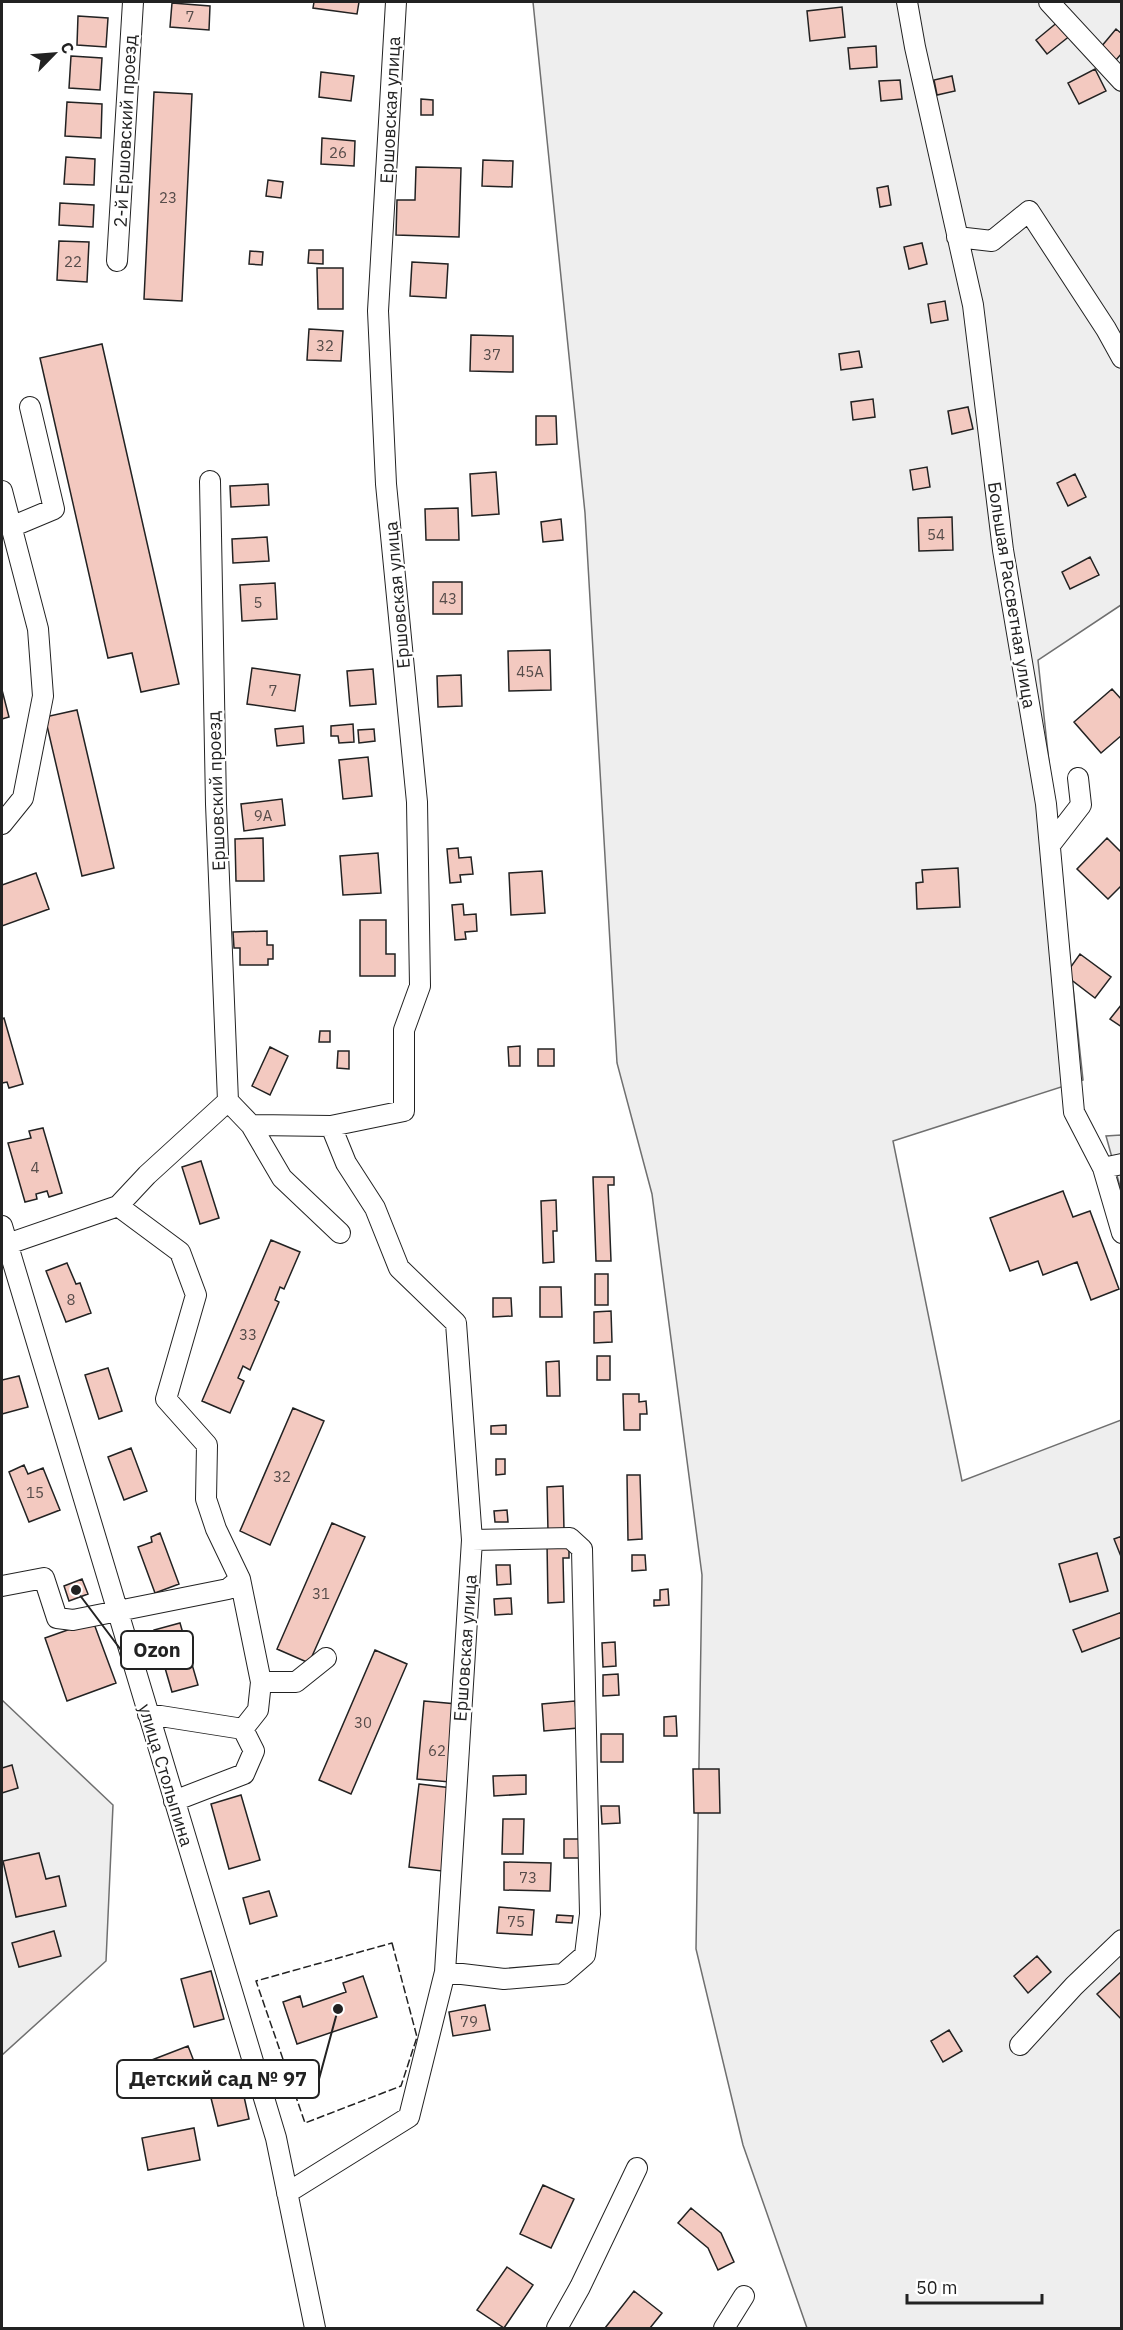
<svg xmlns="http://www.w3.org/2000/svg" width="1123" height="2330" font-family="'IBM Plex Sans',sans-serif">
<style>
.green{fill:#eee;stroke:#6f6f6f;stroke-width:1.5}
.building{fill:#f3c9c0;stroke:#222;stroke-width:1.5}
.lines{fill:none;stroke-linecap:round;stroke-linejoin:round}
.minor-casing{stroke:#222;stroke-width:22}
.minor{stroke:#fff;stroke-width:20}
.fence{stroke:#222;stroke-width:1.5;stroke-dasharray:8 3;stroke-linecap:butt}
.labels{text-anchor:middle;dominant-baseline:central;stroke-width:4.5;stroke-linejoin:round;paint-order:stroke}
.number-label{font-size:15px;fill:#564c4a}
.street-label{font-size:18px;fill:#222;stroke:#fff}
.leader{fill:none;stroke:#222;stroke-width:2}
.callout-dot{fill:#222;stroke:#fff;stroke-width:2}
.callout{fill:#fff;stroke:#222;stroke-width:2}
.callout-label{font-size:20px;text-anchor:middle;font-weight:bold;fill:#222}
</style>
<rect width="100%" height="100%" fill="#fff"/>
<!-- green -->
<path class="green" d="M533,2H1121V605L1038,660L1083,1080L893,1141L962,1481L1121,1420V2328H807L743,2145L696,1949L702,1575L652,1194L617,1063L585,513Z
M1121,1135V1190L1106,1136Z
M2,1700L113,1805L106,1961L2,2055Z"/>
<!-- building -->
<path class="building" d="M314,2H359L357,14L313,8Z
M172,3L210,6L209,30L170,27Z
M842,7L845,37L810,41L807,11Z
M78,16L108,18L106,47L77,45Z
M1059,21L1071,35L1047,54L1036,40Z
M1116,29L1122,34V53L1116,60L1101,47Z
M876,46L877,67L850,69L848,48Z
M71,56L102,58L100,90L69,88Z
M1095,69L1106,91L1079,104L1068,83Z
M321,72L354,76L351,101L319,97Z
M952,76L955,91L937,95L934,80Z
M900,80L902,99L881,101L879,81Z
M154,92L192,94L182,301L144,299Z
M421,99L433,100V115H421Z
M67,102L102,104L101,138L65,136Z
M322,138L355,141L354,166L321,164Z
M66,157L95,159L94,185L64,184Z
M483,160L513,161L512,187L482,186Z
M416,167L461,168L459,237L396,235L397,200H415Z
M268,180L283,182L281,198L266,196Z
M888,186L891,205L880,207L877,188Z
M60,203L94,205L93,227L59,225Z
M59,241L89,242L87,282L57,280Z
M922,243L927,264L909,269L904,247Z
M309,250H323V264L308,263Z
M250,251L263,252L262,265L249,264Z
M412,262L448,264L446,298L410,296Z
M317,268H343V309H318Z
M945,301L948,320L931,323L928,304Z
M309,329L343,331L341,361L307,360Z
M471,335L513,336V372L470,371Z
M102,344L179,684L141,692L132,653L108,658L40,358Z
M859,351L862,367L841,370L839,354Z
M873,399L875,417L853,420L851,402Z
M968,407L973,429L952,434L948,411Z
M536,416H556L557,444L536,445Z
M927,467L930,487L913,490L910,470Z
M496,472L499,514L472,516L470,474Z
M1075,474L1086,497L1068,506L1057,483Z
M268,484L269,505L231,507L230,486Z
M458,508L459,540H426L425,509Z
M952,517L953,550L919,551L918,518Z
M561,519L563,540L543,542L541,522Z
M267,537L269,561L233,563L232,539Z
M1090,557L1099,575L1070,589L1062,572Z
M433,582H462V614H433Z
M275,583L277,619L242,621L240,585Z
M550,650L551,690L509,691L508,651Z
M252,668L300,675L295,711L247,704Z
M373,669L376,704L350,706L347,671Z
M461,675L462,706L438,707L437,676Z
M1112,689L1122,700V735L1101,753L1074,722Z
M2,690L9,717L2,719Z
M77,710L114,868L82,876L45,717Z
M353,724L354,742L339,743L338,736H331V726Z
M303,726L304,743L277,746L275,729Z
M374,729L375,741L359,743L358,730Z
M368,757L372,796L343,799L339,760Z
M282,799L285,825L244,831L241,804Z
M263,838L264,881H236L235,839Z
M1107,838L1122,853V885L1108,899L1077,869Z
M458,848L459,858L471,857L473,874L460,875L461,882L450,883L447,849Z
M378,853L381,893L343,895L340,856Z
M958,868L960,907L917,909L916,883L923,882L922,870Z
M542,871L545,913L511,915L509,873Z
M36,873L49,909L2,926V885Z
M463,904L464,915L476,914L477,931L465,932L466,939L455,940L452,905Z
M360,920H386V954H395V976H360Z
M267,931V945H273V959H268V965H240V948H234L233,932Z
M1080,954L1111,977L1095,998L1065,975Z
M1122,1004V1027L1110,1019Z
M4,1018L23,1084L9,1088L7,1082L2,1083V1019Z
M320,1031H330V1042H319Z
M520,1046V1066H509L508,1047Z
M270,1047L288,1056L270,1095L252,1086Z
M538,1049H554V1066H538Z
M338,1051H349V1069L337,1068Z
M43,1128L62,1193L49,1197L47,1191L36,1194L37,1199L25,1202L8,1143L31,1138L29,1131Z
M201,1161L219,1218L200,1224L182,1167Z
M593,1177H614V1185H608L611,1261H596Z
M1063,1191L1073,1217L1090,1211L1119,1289L1091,1300L1077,1262L1043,1275L1038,1261L1010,1271L990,1218Z
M556,1200L557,1231H553L554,1262L543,1263L541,1201Z
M271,1240L300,1252L284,1289L280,1287L275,1300L279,1302L250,1370L243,1366L238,1378L244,1381L230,1413L202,1401Z
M67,1263L76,1284L80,1283L91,1313L66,1322L46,1271Z
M595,1274H608V1305H595Z
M540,1287H561L562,1317H540Z
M493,1298H511L512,1316L493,1317Z
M611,1311L612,1342L594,1343V1312Z
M597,1356H610V1380H597Z
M559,1361L560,1396H547L546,1362Z
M108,1368L122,1411L99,1419L85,1375Z
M19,1376L28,1407L2,1414V1380Z
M623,1394H639V1402L646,1401L647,1414H640V1430H624Z
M293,1408L324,1421L270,1545L240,1531Z
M506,1425V1434H491V1426Z
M131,1448L147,1491L124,1500L108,1457Z
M496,1459H505V1474L496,1475Z
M24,1465L28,1474L43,1468L60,1510L29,1522L9,1472Z
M627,1475H640L642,1539L628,1540Z
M563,1486L564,1530L548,1531L547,1487Z
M507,1510L508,1522H495L494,1511Z
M332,1523L365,1537L309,1663L277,1649Z
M160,1533L179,1584L155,1593L138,1547L152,1542L151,1537Z
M1122,1536V1559L1114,1539Z
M547,1543L569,1547V1558H563L564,1602L548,1603Z
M1097,1553L1108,1591L1070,1602L1059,1564Z
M632,1555H645L646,1570L632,1571Z
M496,1565H510L511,1584L497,1585Z
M82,1579L88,1594L69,1601L64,1586Z
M668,1589L669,1605L654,1606V1600H660V1590Z
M511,1598L512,1614L495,1615L494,1599Z
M1122,1612V1637L1082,1652L1073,1630Z
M93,1621L116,1683L67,1701L45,1638Z
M180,1623L198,1685L172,1692L154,1630Z
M615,1642L616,1666L603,1667L602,1643Z
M375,1650L407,1664L351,1794L319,1780Z
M618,1674L619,1695L603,1696V1675Z
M424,1701L457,1704L450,1782L417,1779Z
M575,1701L578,1728L544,1731L542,1704Z
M676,1716L677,1736H664V1717Z
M601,1734H623V1762H601Z
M12,1765L18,1788L2,1793V1768Z
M693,1769H719L720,1813H694Z
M526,1775V1794L494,1796L493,1776Z
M419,1784L452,1788L442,1871L409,1867Z
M241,1795L260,1860L229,1869L211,1804Z
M601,1806H619L620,1823L602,1824Z
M503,1819H524L523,1854H502Z
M564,1839H584V1858H564Z
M39,1853L46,1879L59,1876L66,1906L16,1917L3,1861Z
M504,1862L551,1863L550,1891L504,1890Z
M269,1891L277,1916L250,1924L243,1898Z
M499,1907L534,1910L532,1935L497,1933Z
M557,1915L573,1916L572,1923L556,1922Z
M54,1931L61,1956L19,1967L12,1943Z
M1037,1956L1051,1972L1028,1993L1014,1976Z
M211,1971L224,2019L194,2027L181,1979Z
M1122,1971V2020L1097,1994Z
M363,1976L377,2017L297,2044L283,2002L300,1996L303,2007L346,1992L343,1983Z
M485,2005L490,2030L453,2036L449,2012Z
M949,2030L962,2051L943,2062L931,2041Z
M188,2046L195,2064L151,2082L144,2063Z
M241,2083L249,2119L218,2126L209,2090Z
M194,2128L200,2160L148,2170L142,2138Z
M543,2185L574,2199L551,2248L520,2234Z
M691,2208L721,2233L734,2262L718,2270L708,2248L678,2223Z
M507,2267L533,2285L504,2328L477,2310Z
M634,2291L662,2313L650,2328H605Z"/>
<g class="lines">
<!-- minor casing -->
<g class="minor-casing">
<path id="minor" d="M907,2L915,47L973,305L1003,550L1046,804L1074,1112L1103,1168L1122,1164
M1049,2L1122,81
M957,237L992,241L1029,211L1106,329L1122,358
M117,261L133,2
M210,481L216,804L228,1101
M2,491L38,629L43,696L23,798L2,824
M11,527L54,509L30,407
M1050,845L1081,805L1078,778
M228,1101L251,1125L331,1126L346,1163L375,1208L399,1268L456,1323L472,1540L445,1972L409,2117L287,2193
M251,1125L282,1178L340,1233
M331,1126L404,1111V1030L420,986L417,802L386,484L378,311L396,2
M1103,1168L1122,1233
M118,1206L180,1252L196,1295L166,1399L207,1445L206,1499L216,1529L240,1579L261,1682L258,1710L243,1729L148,1714
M2,1226L276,2138L315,2328
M2,1246L118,1206L147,1175L228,1101
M2,1586L44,1578L57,1618L73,1620L228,1589L240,1579
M261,1682H296L326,1658
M174,1801L244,1774L254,1751L243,1729
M445,1972L504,1979L563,1974L585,1955L590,1914L582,1549L570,1538L472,1540
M1020,2045L1074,1986L1122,1940
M557,2328L580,2287L637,2168
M724,2328L744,2296"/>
</g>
<!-- minor -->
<use href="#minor" class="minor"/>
<!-- fence -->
<path class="fence" d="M392,1943L417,2037L401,2086L305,2123L256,1981Z"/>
</g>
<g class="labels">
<!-- number labels -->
<g class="number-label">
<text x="190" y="16">7</text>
<text x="338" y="152">26</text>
<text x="168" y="197">23</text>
<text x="73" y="261">22</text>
<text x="325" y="345">32</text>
<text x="492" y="354">37</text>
<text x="936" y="534">54</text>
<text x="448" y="598">43</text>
<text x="258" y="602">5</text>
<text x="530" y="671">45А</text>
<text x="273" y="690">7</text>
<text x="263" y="815">9А</text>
<text x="35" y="1167">4</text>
<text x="71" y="1299">8</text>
<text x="248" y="1334">33</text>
<text x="282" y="1476">32</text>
<text x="35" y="1492">15</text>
<text x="321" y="1593">31</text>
<text x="363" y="1722">30</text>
<text x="437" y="1750">62</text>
<text x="528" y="1877">73</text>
<text x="516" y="1921">75</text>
<text x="469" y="2021">79</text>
</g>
<!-- street labels -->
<g class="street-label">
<text transform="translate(390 110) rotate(-87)">Ершовская улица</text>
<text transform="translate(125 131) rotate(-87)">2-й Ершовский проезд</text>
<text transform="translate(397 595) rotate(-95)">Ершовская улица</text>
<text transform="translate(1012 595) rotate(81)">Большая Рассветная улица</text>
<text transform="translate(216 791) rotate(-92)">Ершовский проезд</text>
<text transform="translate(465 1648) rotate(-86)">Ершовская улица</text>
<text transform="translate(166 1775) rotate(73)">улица Столыпина</text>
</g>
</g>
<!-- callouts -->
<path class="leader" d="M76 1590L121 1650M338 2009L319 2079"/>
<g class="callout-dot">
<circle cx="76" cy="1590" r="6"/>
<circle cx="338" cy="2009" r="6"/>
</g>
<g class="callout">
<rect x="121" y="1631" width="72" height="38" rx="6"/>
<rect x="117" y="2060" width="202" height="38" rx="6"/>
</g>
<g class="callout-label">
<text x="157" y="1657">Ozon</text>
<text x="218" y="2086">Детский сад № 97</text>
</g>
<!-- border -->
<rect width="1123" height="2330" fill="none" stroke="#222222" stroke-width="6"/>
<!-- north arrow -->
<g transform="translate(54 54) rotate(65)" stroke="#ffffff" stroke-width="4.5" paint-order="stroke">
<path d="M0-4.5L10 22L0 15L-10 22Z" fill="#222222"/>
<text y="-9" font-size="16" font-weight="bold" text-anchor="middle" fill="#222222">С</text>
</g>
<!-- scale -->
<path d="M907 2294v9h135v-9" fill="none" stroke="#222222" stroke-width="3"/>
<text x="916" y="2294" font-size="18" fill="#222222" stroke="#ffffff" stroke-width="4.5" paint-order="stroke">50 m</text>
</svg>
